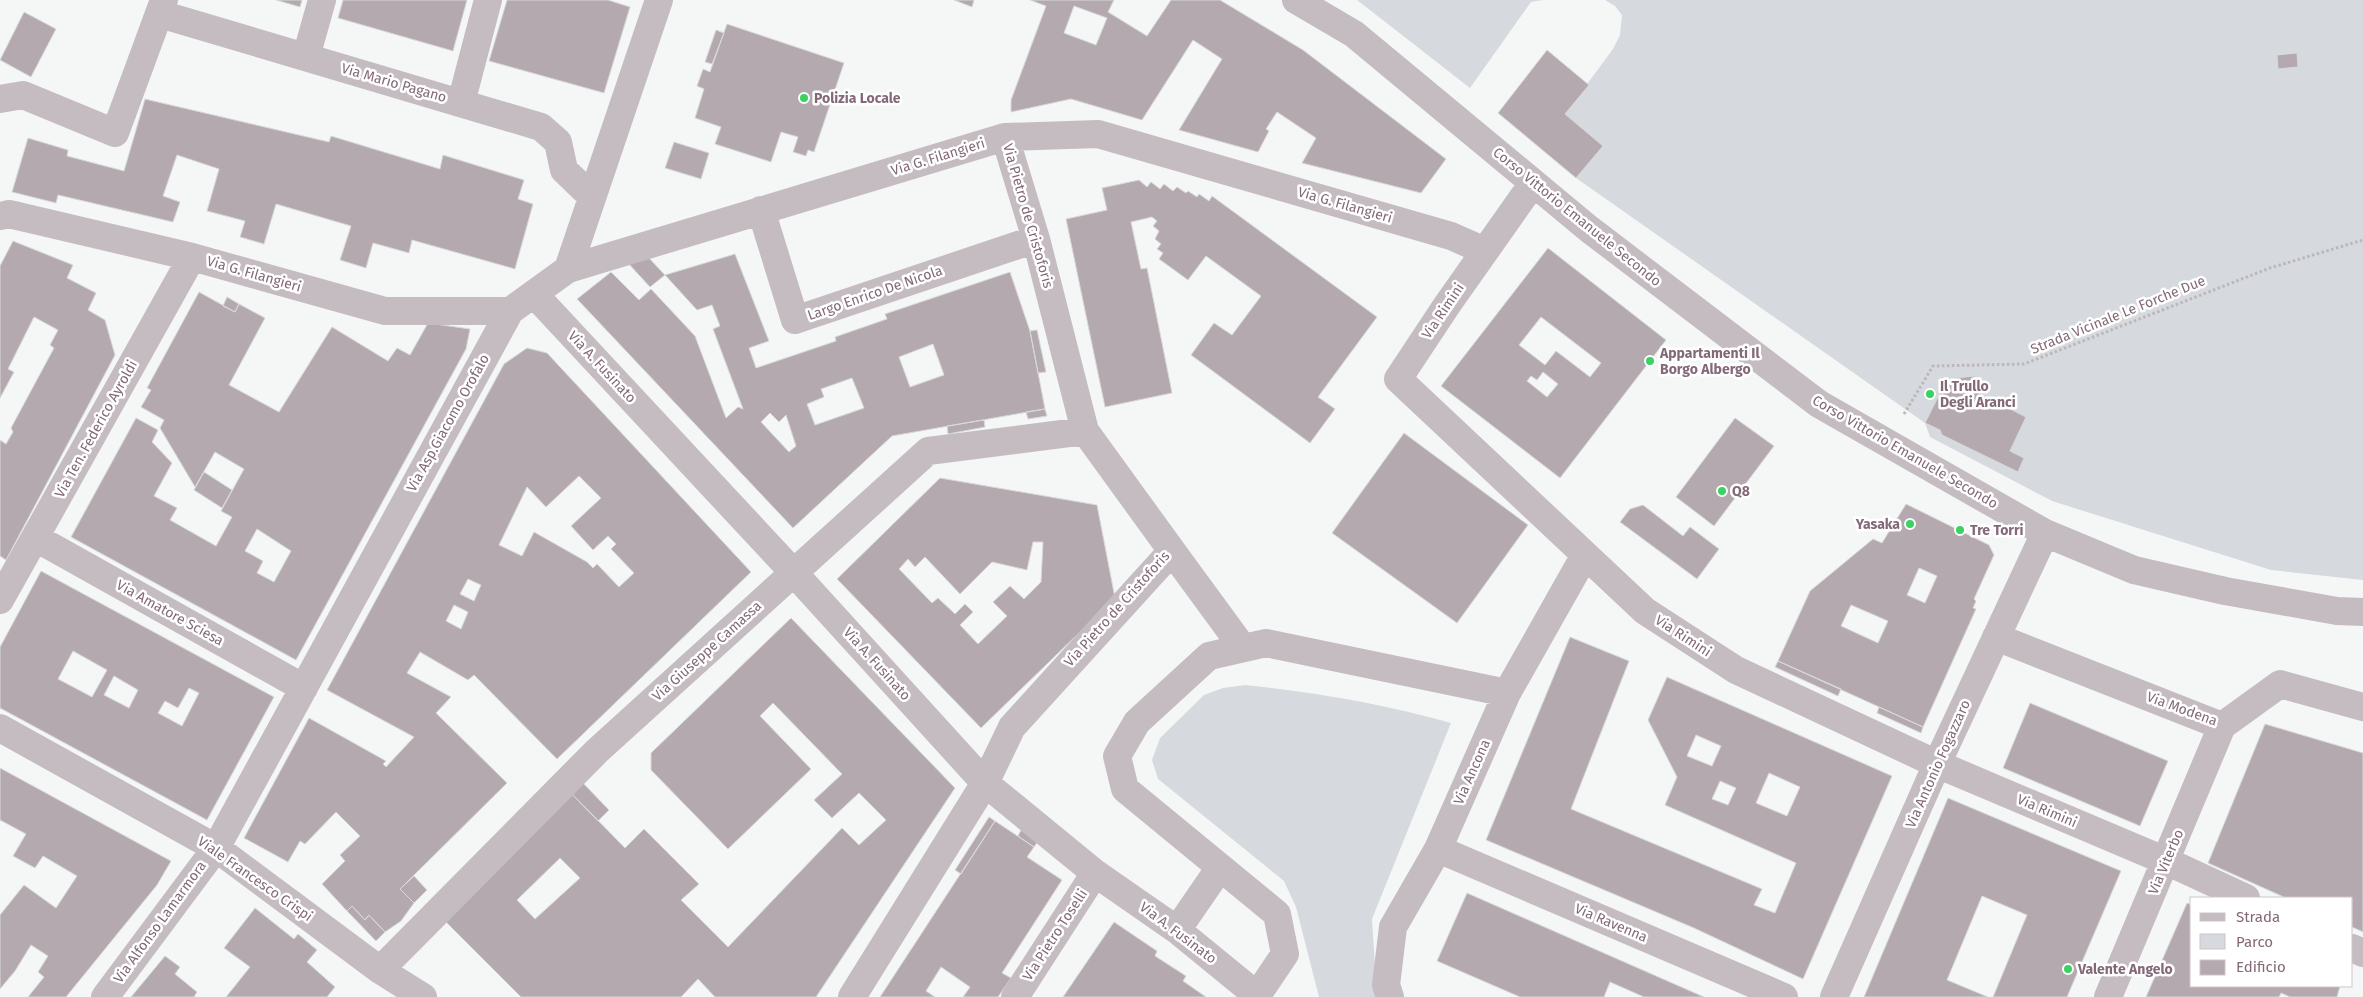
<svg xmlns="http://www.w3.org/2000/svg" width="2363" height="997" font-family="'Fira Sans',sans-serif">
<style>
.green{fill:#d6d9de}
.building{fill:#b5a9b0;stroke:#d7d9d9;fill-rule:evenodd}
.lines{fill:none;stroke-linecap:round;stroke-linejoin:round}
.path{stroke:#bdb7ba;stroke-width:3;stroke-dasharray:2.5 2.5;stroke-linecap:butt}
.minor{stroke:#c4bcc0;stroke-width:28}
.poi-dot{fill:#3ad263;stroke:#fff;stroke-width:2}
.labels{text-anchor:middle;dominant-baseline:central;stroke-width:5;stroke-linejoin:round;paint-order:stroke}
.street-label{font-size:14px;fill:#836977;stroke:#fff}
.poi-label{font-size:14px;font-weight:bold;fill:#836977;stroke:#fff;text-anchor:start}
</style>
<rect width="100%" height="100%" fill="#f5f7f7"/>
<!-- green -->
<path class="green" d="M1357,0H1543L1531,2L1470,88Z
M1605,0H2363V580L2271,570L2052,501L1930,437L1925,423L1576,178L1565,114L1613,49L1620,35L1622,15L1615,6Z
M1245,685C1314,692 1384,704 1451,723L1372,919L1377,997H1319L1296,907L1284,881L1158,779L1152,760L1160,738L1204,695L1223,688Z"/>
<!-- building -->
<path class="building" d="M276,0H302L300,7Z
M343,0H467L453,51L338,18Z
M507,0H608L630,7L604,93L489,61Z
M954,0H974L972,7Z
M1030,0H1114L1108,12L1147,36L1171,0H1220L1303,50L1446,159L1421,193L1302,163L1316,138L1277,112L1266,129L1269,131L1258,152L1179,130L1222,59L1193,40L1142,120L1071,99L1011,112V100L1046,6ZM1074,6L1107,18L1096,45L1064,33Z
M24,12L56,29L31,77L0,60Z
M727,24L844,63L814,152L808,150L806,156L793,152L798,137L781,132L771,162L715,144L721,127L695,118L704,89L697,86L703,69L710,72Z
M716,30L724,33L712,64L705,62Z
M1547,50L1589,85L1565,114L1603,146L1576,178L1498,113Z
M2297,53L2298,67L2278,69L2277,55Z
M145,99L329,142L331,136L440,169L443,155L524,180L518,199L533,204L515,269L412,240L409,253L373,243L366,268L340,260L351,226L276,204L264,244L240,237L245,221L207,211L219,169L177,155L163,196L180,202L173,222L58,195L56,203L12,192L28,138L68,150L67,156L124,171Z
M674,142L709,153L701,179L665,168Z
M1139,180L1147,187L1151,182L1160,189L1164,184L1173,191L1177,187L1186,193L1188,191L1197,197L1199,194L1209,201L1212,196L1377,317L1318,397L1335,409L1310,443L1191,355L1214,323L1232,335L1261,296L1206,256L1188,280L1159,259L1163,253L1157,249L1161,244L1155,239L1159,231L1153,226L1157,221L1152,217L1131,222L1141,269L1147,268L1172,393L1105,407L1066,219L1107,210L1102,188Z
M13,241L73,265L67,278L96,293L88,310L105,320L115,355L6,560L0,556V440L6,444L13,432L11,428L54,348L50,345L58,330L34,317L8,369L14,372L0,398V266Z
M1548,248L1666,340L1560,478L1441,386ZM1541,317L1601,363L1590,377L1556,351L1545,365L1519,345ZM1543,372L1558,384L1547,397L1527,381L1531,376L1537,380Z
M735,254L769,341L749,348L756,368L836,341L835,337L887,319L885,314L1010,272L1030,331L1045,409L892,436L793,528L577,299L611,272L639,300L651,289L695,336L726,418L738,407L743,409L713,329L720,326L712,305L697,310L665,275ZM933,344L944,375L910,387L899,357ZM852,378L864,408L815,425L807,404L824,397L821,389ZM770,413L779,422L786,415L796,446L789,452L761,422Z
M647,256L665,275L650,287L628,263Z
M199,292L235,312L239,304L265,318L229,385L279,412L332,327L388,361L397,348L410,355L428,323L470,329L466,349L296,660L71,537L136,418L158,430L152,442L172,463L154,496L177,508L170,520L216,546L232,517L221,511L244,469L215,452L195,487L160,428L164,420L141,407L151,390L147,388ZM257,529L291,551L274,582L257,573L263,561L245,551Z
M227,297L239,304L235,312L223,306Z
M1037,330L1046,372L1038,373L1030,331Z
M527,348L547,353L751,572L557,759L474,675L468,680L420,652L407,673L451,697L436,713L507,783L400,889L414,903L401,921L385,932L369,915L365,920L352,906L347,911L322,884L345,861L340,855L360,836L336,812L305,844L300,841L288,862L244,838L309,718L386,761L383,764L386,767L414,737L327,690L504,364ZM579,476L601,498L571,526L593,550L608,536L616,544L611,549L634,573L619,587L597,564L593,568L587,562L534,532L522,556L499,545L527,487L546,507ZM468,579L481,585L474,601L460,594ZM454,605L468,612L461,629L446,621Z
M1975,376L1969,388L2026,417L2010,451L2024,458L2018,472L1942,435L1940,430L1925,423L1947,379Z
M1045,409L1047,416L1028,419L1026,412Z
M1735,418L1774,446L1714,526L1676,497Z
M984,420L985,427L948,434L947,426Z
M1404,433L1528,525L1457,623L1332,533Z
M204,472L232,490L222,508L194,490Z
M940,478L1097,505L1115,598L981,728L837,579ZM1033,542H1043L1041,582L1024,599L1010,586L993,602L1007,616L978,644L960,625L973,612L965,604L955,614L938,598L932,603L899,569L908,559L915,567L925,557L960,594L992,562L1027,570Z
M1906,504L1989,545L1994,555L1974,599L1976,601L1973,608L1976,609L1923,727L1778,661L1810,591L1873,539L1882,543ZM1919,568L1937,576L1925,603L1907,595ZM1851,605L1888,621L1878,643L1841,626Z
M1643,505L1683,536L1690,527L1719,549L1697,579L1620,522L1630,509Z
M41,571L274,697L207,820L0,708V647ZM73,651L107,670L92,697L58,679ZM114,676L138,690L129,708L104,695ZM189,688L199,693L182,726L158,713L165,701L178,708Z
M791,618L955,788L816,997H715L698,979L681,997H521L444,920L571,793L625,848L644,829L699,884L681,900L728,947L842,828L859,845L886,820L859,793L832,818L814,800L842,774L773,703L760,716L811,769L728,849L651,770V753ZM560,858L580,878L535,919L517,900Z
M1570,637L1629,661L1571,809L1762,889L1754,905L1775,913L1796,863L1665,805L1677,777L1648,720L1667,677L1892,776L1803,979L1694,928L1486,840ZM1696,735L1721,746L1712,766L1687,756ZM1769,773L1800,787L1787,816L1756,803ZM1720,781L1736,788L1728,805L1712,799Z
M1778,661L1841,689L1838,696L1775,667Z
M2030,703L2168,761L2140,826L2003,768Z
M1879,707L1923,727L1921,733L1877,713Z
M2265,724L2363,753V932L2352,927V898H2286L2208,863Z
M0,768L171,861L157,885L66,997H28L44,977L38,972L48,956L31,945L15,971L0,989V915L24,885L56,908L77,876L43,856L35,868L13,856L26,834L0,820Z
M582,782L609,810L598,821L571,793Z
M1948,798L2121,871L2067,997H1993L2027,915L1982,896L1947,980L1988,997H1864Z
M989,817L995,821L961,874L955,870Z
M995,821L1034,847L1027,857L1062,880L1002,973L1011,978L998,997H963L970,987L941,967L926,991L935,997H880Z
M1021,830L1038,841L1034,847L1018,836Z
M414,876L427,890L414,903L400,889Z
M1467,893L1704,997H1644L1610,982L1604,997H1520L1437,961Z
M2187,903L2192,905V986H2340L2337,997H2290L2281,993L2279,997H2146Z
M352,906L365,920L369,915L385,932L376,941L347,911Z
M255,908L294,939L298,934L317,950L307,962L335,987L327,997H226L250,967L224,948Z
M1114,922L1157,951L1155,956L1186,976L1183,981L1206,997H1063Z
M165,956L180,967L175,974L197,992L194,997H131Z"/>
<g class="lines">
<!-- path -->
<path class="path" d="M1904,414L1933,366L2024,364L2270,268L2363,240"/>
<!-- minor -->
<path class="minor" d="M1296,0L1354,34L1589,229L1819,404L2045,533L2134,570L2225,591L2337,611L2363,612
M160,14L541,127L558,142L564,170L592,197
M306,57L322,0
M0,99L23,95L115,133L164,0
M461,103L488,0
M1533,183L1447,305L1398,379L1645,611L1736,670L1937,764L2166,861L2246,898
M761,210L795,320L1036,239
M0,216L9,214L192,257L385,311H510
M568,269L1005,137L1098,134L1451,236L1485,251
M534,294L794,573L985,783L1095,873L1177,930L1259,997
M36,538L304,688
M1172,551L1243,648
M0,600L192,257
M1996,637L2222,726
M2222,726L2280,684L2363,707
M0,728L216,848L380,970L423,997
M1438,849L1784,997
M1177,930L1219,869
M2352,948L2363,953
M380,970L597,751L928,451L1085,431
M105,997L216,848L510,311L568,269L659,0
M852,997L985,783L1012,727L1172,551L1085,431L1036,239L1005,137
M1015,997L1095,873
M1256,997L1285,954L1277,914L1125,789L1117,756L1137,722L1209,656L1266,643L1507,693
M1390,997L1386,985L1393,927L1438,849L1507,693L1585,555
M1834,997L1937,764L2045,533
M2108,997L2222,726"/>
</g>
<!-- markers -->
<g class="poi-dot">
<circle cx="804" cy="98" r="5"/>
<circle cx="1650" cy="361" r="5"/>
<circle cx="1930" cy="394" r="5"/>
<circle cx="1722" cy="491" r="5"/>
<circle cx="1910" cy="524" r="5"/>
<circle cx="1960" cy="530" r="5"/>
<circle cx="2068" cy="969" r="5"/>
</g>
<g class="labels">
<!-- street labels -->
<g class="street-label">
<text transform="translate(394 83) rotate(16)">Via Mario Pagano</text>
<text transform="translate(938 157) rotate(-17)">Via G. Filangieri</text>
<text transform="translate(1345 205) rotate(16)">Via G. Filangieri</text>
<text transform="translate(1028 216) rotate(74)">Via Pietro de Cristoforis</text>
<text transform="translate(1577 217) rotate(39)">Corso Vittorio Emanuele Secondo</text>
<text transform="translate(254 274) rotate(16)">Via G. Filangieri</text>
<text transform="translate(875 293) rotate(-19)">Largo Enrico De Nicola</text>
<text transform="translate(1443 311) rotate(-56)">Via Rimini</text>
<text transform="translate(2118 315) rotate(-22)">Strada Vicinale Le Forche Due</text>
<text transform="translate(602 367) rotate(47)">Via A. Fusinato</text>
<text transform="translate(448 423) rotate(-61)">Via Asp.Giacomo Orofalo</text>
<text transform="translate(96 429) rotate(-61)">Via Ten. Federico Ayroldi</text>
<text transform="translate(1905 452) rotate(30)">Corso Vittorio Emanuele Secondo</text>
<text transform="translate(1117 609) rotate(-48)">Via Pietro de Cristoforis</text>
<text transform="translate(170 613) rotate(29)">Via Amatore Sciesa</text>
<text transform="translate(1683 636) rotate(33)">Via Rimini</text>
<text transform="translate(707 651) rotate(-42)">Via Giuseppe Camassa</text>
<text transform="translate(877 664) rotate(48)">Via A. Fusinato</text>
<text transform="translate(2182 709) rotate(20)">Via Modena</text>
<text transform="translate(1938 764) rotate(-66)">Via Antonio Fogazzaro</text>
<text transform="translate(1472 772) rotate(-66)">Via Ancona</text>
<text transform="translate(2047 811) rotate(23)">Via Rimini</text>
<text transform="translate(2166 862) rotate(-67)">Via Viterbo</text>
<text transform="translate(255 879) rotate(35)">Viale Francesco Crispi</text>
<text transform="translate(160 922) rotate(-54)">Via Alfonso Lamarmora</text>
<text transform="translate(1611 923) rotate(23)">Via Ravenna</text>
<text transform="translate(1178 933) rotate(37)">Via A. Fusinato</text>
<text transform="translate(1055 935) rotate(-57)">Via Pietro Toselli</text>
</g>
<!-- poi labels -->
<g class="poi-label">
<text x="814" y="98">Polizia Locale</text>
<text x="1660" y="353">Appartamenti Il<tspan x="1660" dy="16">Borgo Albergo</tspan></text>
<text x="1940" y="386">Il Trullo<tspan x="1940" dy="16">Degli Aranci</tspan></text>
<text x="1732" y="491">Q8</text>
<text x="1900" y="524" text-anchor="end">Yasaka</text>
<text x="1970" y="530">Tre Torri</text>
<text x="2078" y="969">Valente Angelo</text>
</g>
</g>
<!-- legend -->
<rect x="2190" y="897" width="162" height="90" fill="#ffffff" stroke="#cdc3c9"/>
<rect x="2200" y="913" width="25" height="8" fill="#c4bcc0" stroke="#cdc3c9"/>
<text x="2236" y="922" font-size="15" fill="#836977">Strada</text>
<rect x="2200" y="934" width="25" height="15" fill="#d6d9de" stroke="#cdc3c9"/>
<text x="2236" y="947" font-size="15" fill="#836977">Parco</text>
<rect x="2200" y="960" width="25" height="15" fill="#b5a9b0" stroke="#cdc3c9"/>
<text x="2236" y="972" font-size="15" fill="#836977">Edificio</text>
</svg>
